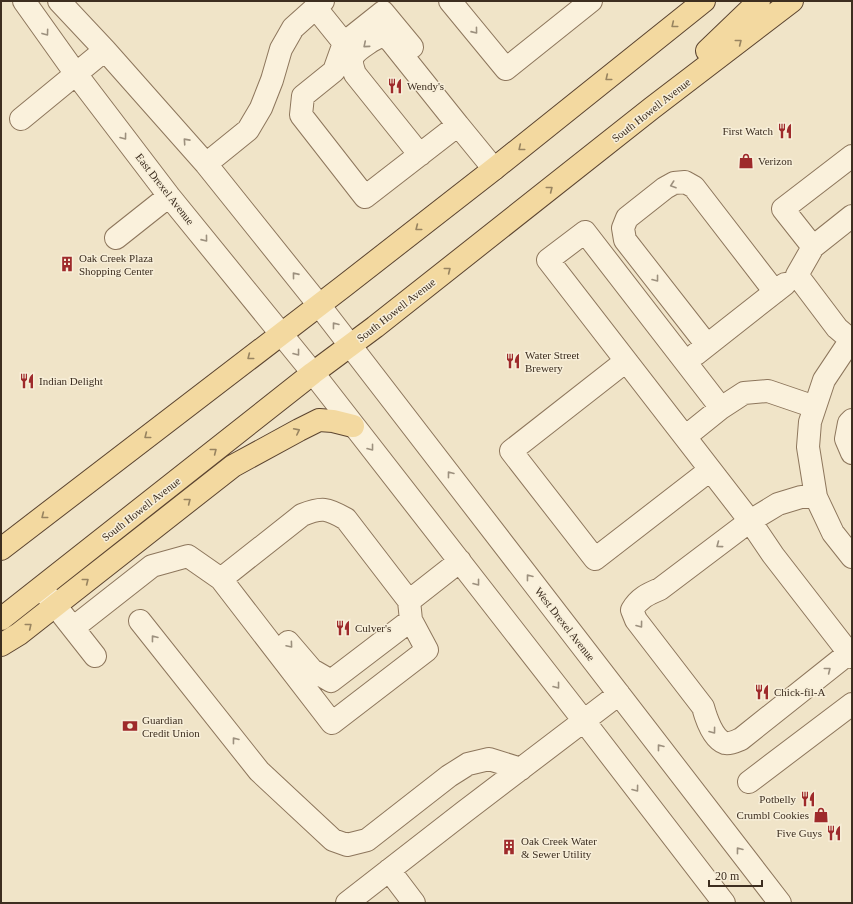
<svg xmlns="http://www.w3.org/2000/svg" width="853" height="904" font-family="'Times New Roman',serif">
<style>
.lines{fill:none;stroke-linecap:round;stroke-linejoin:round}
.minor-casing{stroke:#8d765c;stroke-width:24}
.major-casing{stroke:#5b4430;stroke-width:24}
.minor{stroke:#faf1dc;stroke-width:22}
.major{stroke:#f3d9a0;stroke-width:22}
.oneway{stroke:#988460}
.oneway2{stroke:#9c907e}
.labels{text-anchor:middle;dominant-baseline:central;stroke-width:3;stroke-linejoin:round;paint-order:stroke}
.poi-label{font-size:11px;fill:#3d2e20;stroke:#f7eed8;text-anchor:start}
.street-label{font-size:11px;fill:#3d2e20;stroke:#f7eed8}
</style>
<rect width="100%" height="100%" fill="#f0e4c8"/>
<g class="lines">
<!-- minor casing -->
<g class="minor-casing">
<path id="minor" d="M24,1L76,74L169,196L313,373L584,721L724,903
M59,1L105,50L206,164L319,305L780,903
M450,1L506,69L591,1
M315,7L344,43L334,71L303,96L301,115L365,197L458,125L494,169
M344,43L383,12L412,47
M21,119L105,50
M420,155L355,74C353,68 350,61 354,55C358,49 375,38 382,36L390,40L458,125
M206,164L248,130L261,108L272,80L281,49L293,28L323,1
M116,238L169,196
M813,247L783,209L852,156
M852,338L824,380L810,422L808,447L816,497L833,533L852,557
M851,340L837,328L797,275L813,247L852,216
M707,345L625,240L623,228L627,218L665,188L674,183L685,182L694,187L775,292
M696,354L785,284
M626,361L511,451L595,559L710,470
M721,408L585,232L548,260L750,521L773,555L852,657
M852,420L849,423L846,439L852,453
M685,437L721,408L744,393L768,391L815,407
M816,497H801L778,504L750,521L660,589C648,594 639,598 632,610L636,620L703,707C706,718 713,739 725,743C731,744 736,741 741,739L849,653
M221,579L302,515C322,507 327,508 346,519L409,601
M43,590L95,656
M140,621L259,771L333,840L347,845L367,840L449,776L468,764L489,759L521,769
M73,628L152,566L188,556L221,579L332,723L427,650L411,620L409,601L460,561
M288,642L312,670L331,681L411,620
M749,782L852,704
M389,870L414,903
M347,903L464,812L619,694"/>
</g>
<!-- major casing -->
<g class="major-casing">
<path id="major" d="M707,51L759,1
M1,549L344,286L494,169L704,1
M1,619L313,373L375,327L652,108L792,1
M1,645L19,634L233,466L299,430L319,420L333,421L353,426"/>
</g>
<!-- minor -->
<use href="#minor" class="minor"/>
<!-- major -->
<use href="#major" class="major"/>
</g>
<!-- one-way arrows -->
<defs><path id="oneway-chevron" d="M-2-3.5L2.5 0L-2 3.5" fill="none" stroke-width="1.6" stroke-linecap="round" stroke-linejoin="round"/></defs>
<g class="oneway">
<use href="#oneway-chevron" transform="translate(674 25) rotate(141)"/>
<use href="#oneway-chevron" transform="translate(739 42) rotate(-38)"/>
<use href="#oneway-chevron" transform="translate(608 78) rotate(141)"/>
<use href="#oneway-chevron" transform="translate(521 148) rotate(141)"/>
<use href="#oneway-chevron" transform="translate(550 189) rotate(-38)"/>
<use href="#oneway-chevron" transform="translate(418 228) rotate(142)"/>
<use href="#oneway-chevron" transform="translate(448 270) rotate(-38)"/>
<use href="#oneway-chevron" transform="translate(250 357) rotate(142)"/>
<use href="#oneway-chevron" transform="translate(297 431) rotate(-27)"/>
<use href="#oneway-chevron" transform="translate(147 436) rotate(142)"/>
<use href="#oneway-chevron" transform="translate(214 451) rotate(-38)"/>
<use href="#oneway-chevron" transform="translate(188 501) rotate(-38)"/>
<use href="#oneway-chevron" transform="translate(44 516) rotate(142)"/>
<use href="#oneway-chevron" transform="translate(86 581) rotate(-38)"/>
<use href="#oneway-chevron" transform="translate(29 626) rotate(-39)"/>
</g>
<g class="oneway2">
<use href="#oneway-chevron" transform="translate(475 31) rotate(51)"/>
<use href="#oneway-chevron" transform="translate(46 33) rotate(54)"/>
<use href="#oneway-chevron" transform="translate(366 45) rotate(140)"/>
<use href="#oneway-chevron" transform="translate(124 137) rotate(53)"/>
<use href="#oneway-chevron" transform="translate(186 141) rotate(-132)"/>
<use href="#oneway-chevron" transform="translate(673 185) rotate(161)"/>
<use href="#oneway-chevron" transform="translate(205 239) rotate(51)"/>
<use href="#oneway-chevron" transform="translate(295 275) rotate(-129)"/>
<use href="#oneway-chevron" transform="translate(656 279) rotate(52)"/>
<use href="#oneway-chevron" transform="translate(335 325) rotate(-128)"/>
<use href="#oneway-chevron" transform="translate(297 353) rotate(52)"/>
<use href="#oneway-chevron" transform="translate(371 448) rotate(52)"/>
<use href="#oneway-chevron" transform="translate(450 474) rotate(-128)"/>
<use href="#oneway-chevron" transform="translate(719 545) rotate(143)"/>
<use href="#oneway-chevron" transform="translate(529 577) rotate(-128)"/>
<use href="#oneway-chevron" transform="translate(477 583) rotate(52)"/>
<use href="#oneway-chevron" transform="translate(640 625) rotate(53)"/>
<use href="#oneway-chevron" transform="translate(154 638) rotate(-128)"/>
<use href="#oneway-chevron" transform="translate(290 645) rotate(50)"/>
<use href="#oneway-chevron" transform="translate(828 670) rotate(-38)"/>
<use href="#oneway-chevron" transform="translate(557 686) rotate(52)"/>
<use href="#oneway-chevron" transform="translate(713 731) rotate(53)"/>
<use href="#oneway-chevron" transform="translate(235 740) rotate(-128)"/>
<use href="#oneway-chevron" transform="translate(660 747) rotate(-128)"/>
<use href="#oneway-chevron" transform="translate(636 789) rotate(53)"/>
<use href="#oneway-chevron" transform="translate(739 850) rotate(-128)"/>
</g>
<!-- icons -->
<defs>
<g id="restaurant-bare" transform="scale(1.2)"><path d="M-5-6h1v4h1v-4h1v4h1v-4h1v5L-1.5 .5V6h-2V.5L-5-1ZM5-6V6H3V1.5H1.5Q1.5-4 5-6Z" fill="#9e2a2b" stroke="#f7eed8" stroke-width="2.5" paint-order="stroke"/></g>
<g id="shop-bare" transform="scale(1.2)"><path d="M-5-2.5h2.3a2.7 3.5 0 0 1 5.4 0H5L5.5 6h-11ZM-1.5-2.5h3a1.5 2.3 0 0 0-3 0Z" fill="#9e2a2b" stroke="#f7eed8" stroke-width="2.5" paint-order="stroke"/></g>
<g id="building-bare" transform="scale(1.2)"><path d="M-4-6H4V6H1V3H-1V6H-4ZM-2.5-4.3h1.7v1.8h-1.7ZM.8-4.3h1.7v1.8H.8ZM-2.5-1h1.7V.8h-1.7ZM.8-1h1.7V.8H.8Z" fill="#9e2a2b" stroke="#f7eed8" stroke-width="2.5" paint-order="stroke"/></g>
<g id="bank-bare" transform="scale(1.2)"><path d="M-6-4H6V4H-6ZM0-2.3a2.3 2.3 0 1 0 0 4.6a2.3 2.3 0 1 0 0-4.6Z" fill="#9e2a2b" stroke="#f7eed8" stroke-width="2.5" paint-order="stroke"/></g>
</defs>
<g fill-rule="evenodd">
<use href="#restaurant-bare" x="395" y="86"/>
<use href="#restaurant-bare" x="785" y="131"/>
<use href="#shop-bare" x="746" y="161"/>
<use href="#building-bare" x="67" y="264"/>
<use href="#restaurant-bare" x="513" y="361"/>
<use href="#restaurant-bare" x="27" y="381"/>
<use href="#restaurant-bare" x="343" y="628"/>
<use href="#restaurant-bare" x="762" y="692"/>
<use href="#bank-bare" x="130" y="726"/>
<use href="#restaurant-bare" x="808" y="799"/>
<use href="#shop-bare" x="821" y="815"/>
<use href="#restaurant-bare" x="834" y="833"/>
<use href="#building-bare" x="509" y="847"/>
</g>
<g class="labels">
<!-- poi labels -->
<g class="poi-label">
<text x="407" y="86">Wendy's</text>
<text x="773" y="131" text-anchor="end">First Watch</text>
<text x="758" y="161">Verizon</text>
<text x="79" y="258">Oak Creek Plaza<tspan x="79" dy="13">Shopping Center</tspan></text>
<text x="525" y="355">Water Street<tspan x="525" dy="13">Brewery</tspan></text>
<text x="39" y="381">Indian Delight</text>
<text x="355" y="628">Culver's</text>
<text x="774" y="692">Chick-fil-A</text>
<text x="142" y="720">Guardian<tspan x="142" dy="13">Credit Union</tspan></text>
<text x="796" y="799" text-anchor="end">Potbelly</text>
<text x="809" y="815" text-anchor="end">Crumbl Cookies</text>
<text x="822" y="833" text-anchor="end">Five Guys</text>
<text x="521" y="841">Oak Creek Water<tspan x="521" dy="13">&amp; Sewer Utility</tspan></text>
</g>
<!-- street labels -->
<g class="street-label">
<text transform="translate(651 110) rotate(-38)">South Howell Avenue</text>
<text transform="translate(165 189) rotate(52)">East Drexel Avenue</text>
<text transform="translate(396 310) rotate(-38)">South Howell Avenue</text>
<text transform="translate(141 509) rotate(-38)">South Howell Avenue</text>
<text transform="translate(565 624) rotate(52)">West Drexel Avenue</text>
</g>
</g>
<!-- border -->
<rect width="853" height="904" fill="none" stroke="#3d2e20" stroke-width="4"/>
<!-- scale -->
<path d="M709 880v6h53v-6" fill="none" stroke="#3d2e20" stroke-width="2"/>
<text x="715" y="880" font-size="12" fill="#3d2e20" stroke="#f7eed8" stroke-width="3" paint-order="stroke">20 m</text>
</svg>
